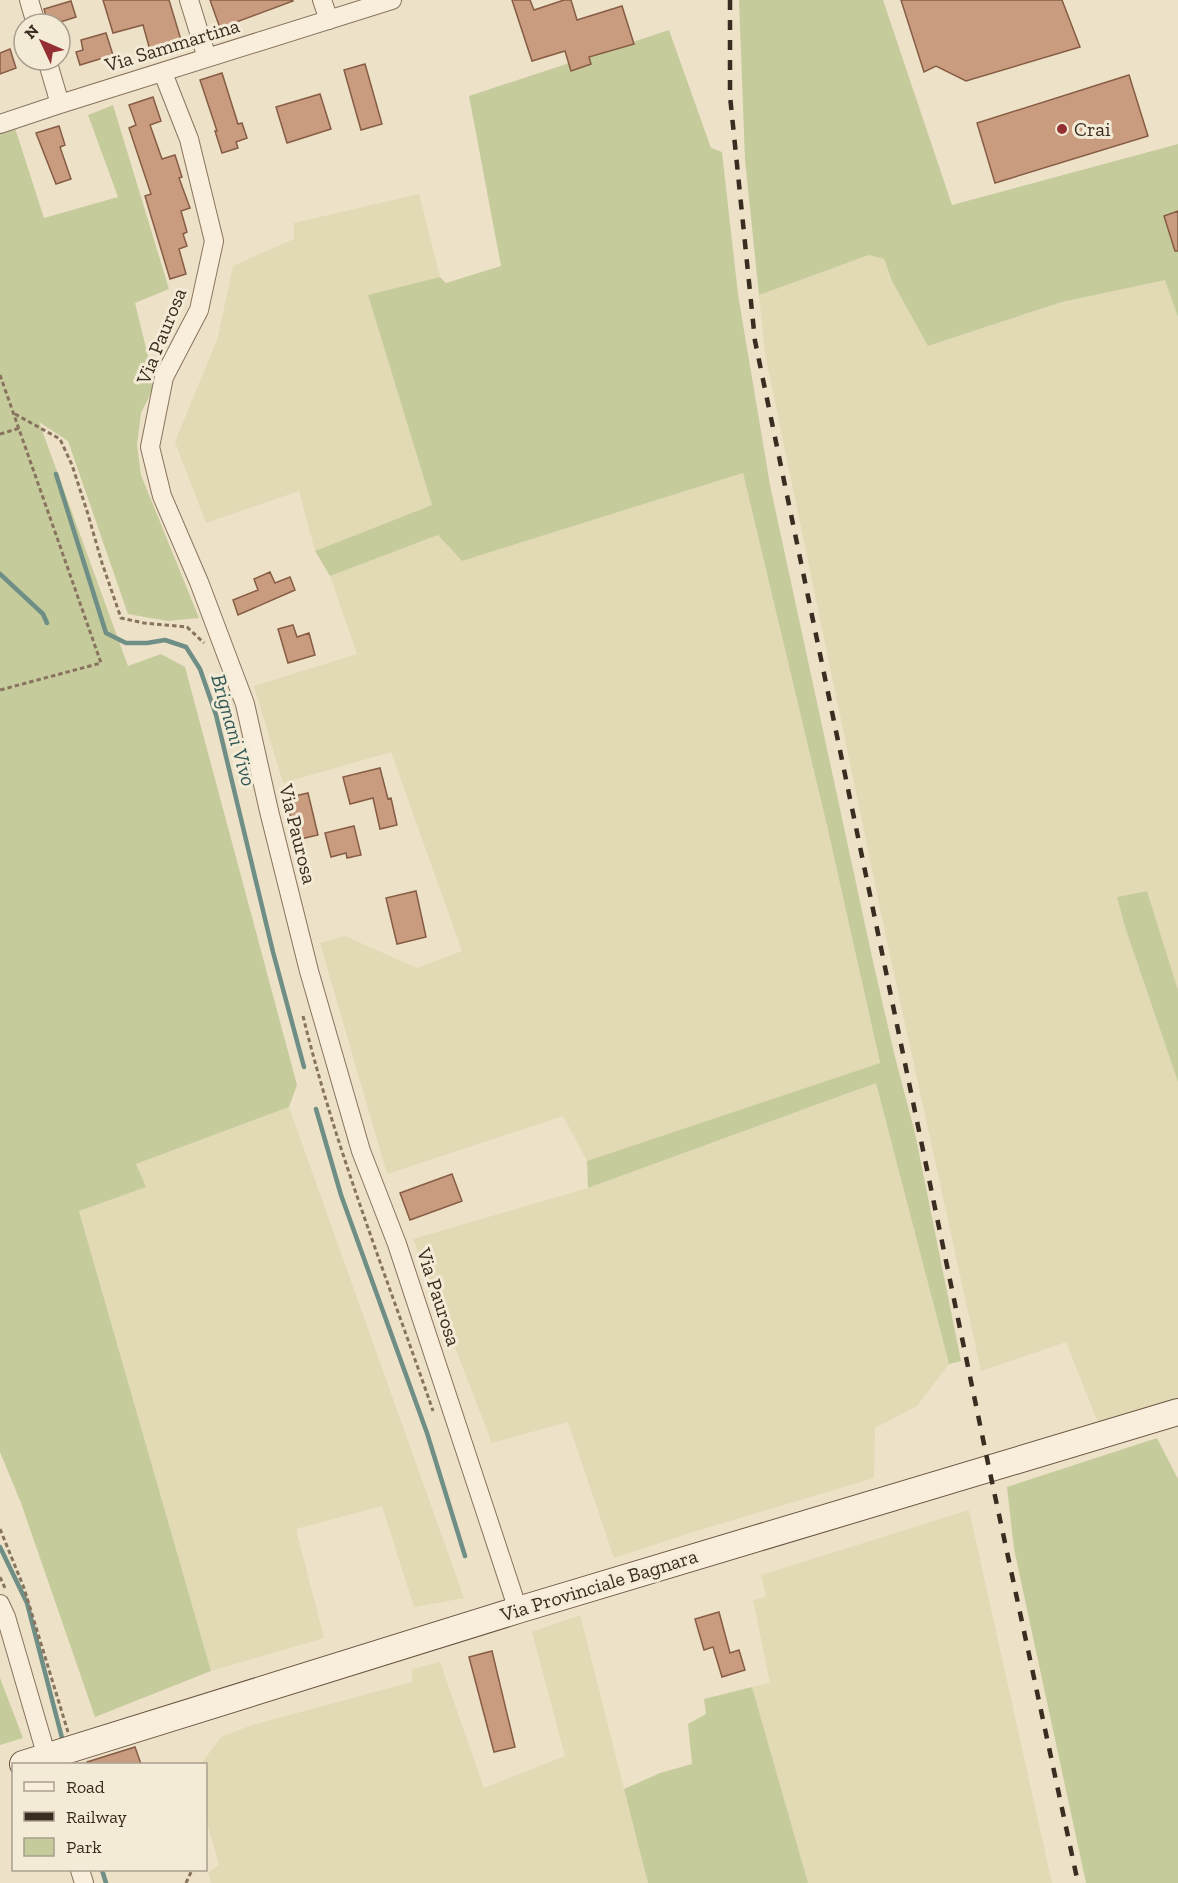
<svg xmlns="http://www.w3.org/2000/svg" width="1178" height="1883" font-family="'Zilla Slab',serif">
<style>
.farmland{fill:#e2dab5}
.green{fill:#c6cb9c}
.lines{fill:none;stroke-linecap:round;stroke-linejoin:round}
.stream{stroke:#6f8f86;stroke-width:4.5}
.building{fill:#c99c80;stroke:#865d44;stroke-width:1.5}
.minor-casing{stroke:#88735e;stroke-width:20}
.secondary-casing{stroke:#6a5441;stroke-width:28}
.path{stroke:#88735e;stroke-width:3;stroke-dasharray:4.5 3;stroke-linecap:butt}
.minor{stroke:#f8eedb;stroke-width:18}
.secondary{stroke:#f8eedb;stroke-width:26}
.rail{stroke:#392c20;stroke-width:4.5;stroke-dasharray:10 10;stroke-linecap:butt}
.poi-dot{fill:#943033;stroke:#f4ebd7;stroke-width:2}
.labels{text-anchor:middle;dominant-baseline:central;stroke-width:6;stroke-linejoin:round;paint-order:stroke}
.street-label{font-size:20px;fill:#392c20;stroke:#f4ebd7}
.poi-label{font-size:20px;fill:#392c20;stroke:#f4ebd7;text-anchor:start}
.water-label{font-size:21px;font-style:italic;fill:#315854;stroke:#f4ebd7}
</style>
<rect width="100%" height="100%" fill="#ede1c8"/>
<!-- farmland -->
<path class="farmland" d="M419,194L440,277L368,295L432,505L315,551L299,491L206,523L175,442L218,337L233,266L294,239V223Z
M869,255L884,259L892,281L929,346L1062,302L1165,279L1178,317V990L1147,891L1118,897L1126,930L1178,1082V1400L1099,1425L1066,1342L981,1371L886,937L765,354L759,295Z
M743,473L828,830L880,1064L587,1161L563,1116L387,1174L320,943L345,936L417,968L462,951L391,752L283,783L254,686L357,654L330,576L438,535L462,561Z
M876,1083L949,1364L917,1406L875,1428L874,1478L693,1532L614,1558L568,1422L492,1443L413,1239L588,1188Z
M289,1107L464,1598L414,1607L382,1506L296,1529L324,1638L211,1671L79,1210L145,1187L136,1164Z
M969,1510L1052,1883H808L752,1687L770,1683L753,1600L766,1597L761,1575Z
M580,1615L648,1883H211L208,1873L219,1865L206,1819V1764H201L221,1737L252,1725L412,1682V1669L440,1662L484,1788L565,1756L532,1632Z"/>
<!-- green -->
<path class="green" d="M739,0H883L952,205L1178,144V317L1165,280L1062,302L928,346L892,281L884,259L869,255L759,295L745,160Z
M669,30L711,148L722,152L738,294L770,485L872,957L895,1057L915,1133L961,1361L949,1364L876,1083L588,1188L587,1161L880,1063L828,830L743,473L462,561L438,535L330,576L315,551L432,505L368,295L440,277L446,283L501,266L469,96Z
M113,105L169,289L135,303L155,385L141,413L137,445L141,475L199,618L167,621L128,614L68,441L39,422L128,666L161,654L185,667L297,1085L289,1107L136,1164L146,1187L79,1211L211,1671L95,1717L21,1503L0,1452V132L15,128L44,218L118,197L88,115Z
M1147,891L1178,990V1082L1126,930L1117,897Z
M1157,1438L1178,1479V1883H1086L1014,1549L1007,1487Z
M0,1678L23,1738L0,1745Z
M752,1687L808,1883H648L624,1789L660,1773L692,1764L688,1724L706,1714L704,1699Z"/>
<g class="lines">
<!-- stream -->
<path class="stream" d="M56,474L106,633L126,643H147L165,640L186,647L200,669L216,715L273,952L304,1067
M0,574L43,614L47,623
M316,1109L341,1195L427,1433L465,1556
M0,1547L27,1603L62,1738
M102,1870L106,1883"/>
</g>
<!-- building -->
<path class="building" d="M103,0H169L181,40L150,50L143,25L113,33Z
M210,0H292L293,1L220,28Z
M512,0H530L534,10L564,0H571L577,20L622,6L634,44L589,57L591,64L571,71L565,51L532,61Z
M901,0H1062L1080,47L966,81L936,66L924,72Z
M71,1L76,17L54,24H48L44,9Z
M106,33L113,55L80,65L76,52L83,50L81,40Z
M10,49L16,68L0,74V53Z
M365,64L382,124L361,130L344,70Z
M222,73L238,124L242,123L247,138L236,142L238,148L222,153L215,131H217L200,80Z
M1129,75L1148,136L995,183L977,123Z
M320,94L331,129L287,143L276,107Z
M153,97L161,121L150,125L162,159L175,155L182,177L179,178L190,208L181,211L187,232L183,234L187,246L179,249L186,274L170,279L145,196L151,194L129,128L136,125L129,105Z
M59,126L65,145L60,147L71,179L56,184L36,133Z
M1178,211V251H1175L1164,216Z
M270,572L275,583L290,577L295,590L238,615L233,600L258,590L254,579Z
M293,625L297,637L309,633L315,655L288,663L278,629Z
M380,768L388,799L391,798L397,825L380,829L373,798L350,804L343,777Z
M308,793L318,835L296,840L286,798Z
M354,826L361,855L347,858L346,853L331,857L325,833Z
M416,891L426,937L397,944L386,898Z
M452,1174L462,1201L410,1220L400,1193Z
M719,1612L730,1653L739,1650L745,1670L722,1677L713,1647L704,1650L695,1619Z
M492,1651L515,1747L494,1752L469,1657Z
M135,1747L141,1764H88L87,1762Z"/>
<g class="lines">
<!-- minor casing -->
<g class="minor-casing">
<path id="minor" d="M29,0L36,24
M189,0L207,58
M322,0L329,20
M47,60L60,104
M163,73L189,139L214,241L199,310L164,377L150,447L162,496L199,582L245,704L269,811L309,971L361,1151L397,1244L518,1610
M0,124L60,104L392,0
M0,1604L6,1617L49,1764
M80,1870L84,1883"/>
</g>
<!-- secondary casing -->
<g class="secondary-casing">
<path id="secondary" d="M23,1764L518,1610L1178,1412"/>
</g>
<!-- path -->
<path class="path" d="M0,375L101,663L0,690
M15,414L60,439L72,465L87,511L102,563L121,618L144,623L187,627L204,643
M0,434L20,428
M303,1016C336,1151 388,1280 433,1411
M0,1529L24,1588L68,1732
M0,1577L5,1588
M186,1883L192,1870"/>
<!-- minor -->
<use href="#minor" class="minor"/>
<!-- secondary -->
<use href="#secondary" class="secondary"/>
<!-- rail -->
<path class="rail" d="M730,0V96L755,341L989,1468L1078,1883"/>
</g>
<!-- markers -->
<circle class="poi-dot" cx="1062" cy="129" r="6"/>
<g class="labels">
<!-- street labels -->
<g class="street-label">
<text transform="translate(172 45) rotate(-17)">Via Sammartina</text>
<text transform="translate(161 336) rotate(-68)">Via Paurosa</text>
<text transform="translate(298 834) rotate(76)">Via Paurosa</text>
<text transform="translate(439 1297) rotate(72)">Via Paurosa</text>
<text transform="translate(599 1585) rotate(-17)">Via Provinciale Bagnara</text>
</g>
<!-- poi labels -->
<g class="poi-label">
<text x="1074" y="129">Crai</text>
</g>
<!-- water labels -->
<g class="water-label">
<text transform="translate(234 730) rotate(74)">Brignani Vivo</text>
</g>
</g>
<!-- legend -->
<rect x="12" y="1763" width="195" height="108" fill="#f4ebd7" stroke="#a99f8e" stroke-width="1.5"/>
<rect x="24" y="1782" width="30" height="9" fill="#f8eedb" stroke="#a99f8e" stroke-width="1.5"/>
<text x="66" y="1793" font-size="18" fill="#392c20">Road</text>
<rect x="24" y="1812" width="30" height="9" fill="#392c20" stroke="#a99f8e" stroke-width="1.5"/>
<text x="66" y="1823" font-size="18" fill="#392c20">Railway</text>
<rect x="24" y="1838" width="30" height="18" fill="#c6cb9c" stroke="#a99f8e" stroke-width="1.5"/>
<text x="66" y="1853" font-size="18" fill="#392c20">Park</text>
<!-- north arrow -->
<g transform="translate(42 42) rotate(314)"><circle r="28" fill="#f4ebd7" stroke="#a99f8e" stroke-width="1.5"/>
<path d="M0-4.5L10 22L0 15L-10 22Z" fill="#943033"/>
<text y="-9" font-size="16" font-weight="bold" text-anchor="middle" fill="#392c20">N</text>
</g>
</svg>
